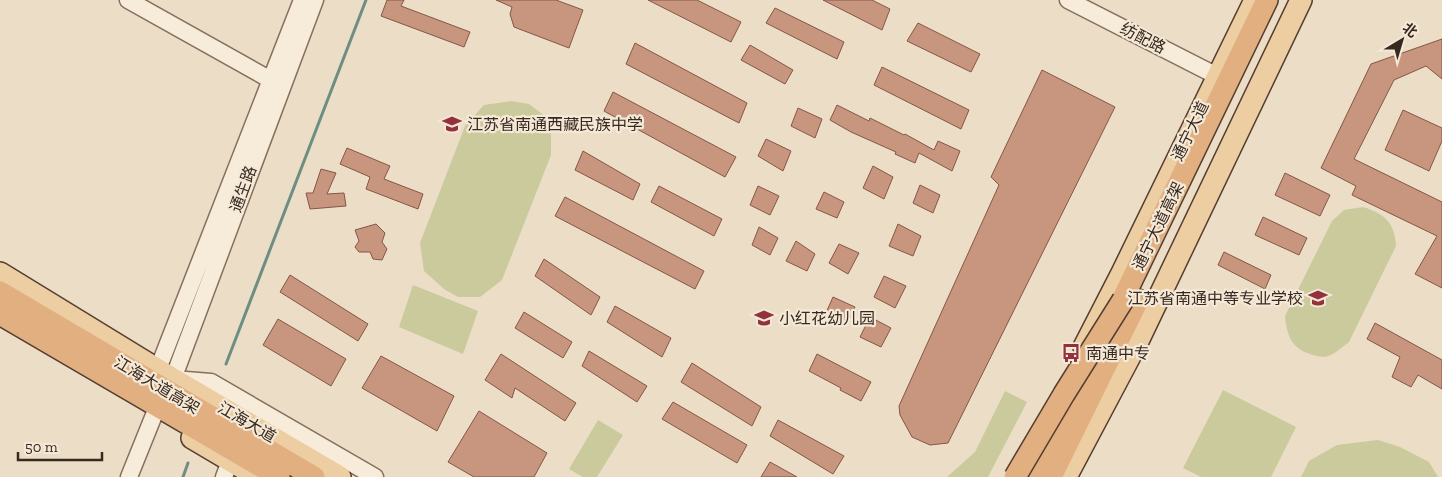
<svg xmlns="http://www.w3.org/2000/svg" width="1442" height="477" font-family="'Zilla Slab','Noto Sans SC',serif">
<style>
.green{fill:#caca9c}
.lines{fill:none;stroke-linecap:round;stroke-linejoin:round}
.stream{stroke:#6f8e83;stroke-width:3}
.building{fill:#c8957f;stroke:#855745}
.tertiary-casing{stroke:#876f5d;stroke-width:19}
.primary-casing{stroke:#553e31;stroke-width:24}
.trunk-casing{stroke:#553e31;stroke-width:24}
.tertiary{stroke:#f7ebda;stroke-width:16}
.primary{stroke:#edcda2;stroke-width:21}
.trunk{stroke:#e2b080;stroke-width:21}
.trunk-bridge-casing{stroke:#553e31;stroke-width:24;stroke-linecap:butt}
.trunk-bridge{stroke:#e2b080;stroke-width:21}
.labels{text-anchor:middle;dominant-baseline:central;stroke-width:4.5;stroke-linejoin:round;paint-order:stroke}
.street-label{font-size:16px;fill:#382920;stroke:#f4e8d6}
.poi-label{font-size:16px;fill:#382920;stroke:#f4e8d6;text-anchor:start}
</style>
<rect width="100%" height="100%" fill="#ecddc7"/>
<!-- green -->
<path class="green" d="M511,101L529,104L545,116L551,134V155L502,280L480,297H458L444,289L424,271L420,243L465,126L484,105Z
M1363,207C1385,214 1395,223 1396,246L1349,342C1341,348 1334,355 1325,357C1321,357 1317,356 1313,355C1292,349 1287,337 1285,316L1332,221L1344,210Z
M413,285L478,311L463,354L399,327Z
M1223,390L1296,427L1271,477H1201L1183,468Z
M1005,391L1027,402L988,477H947L975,452Z
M598,420L623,435L597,477H583L569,469Z
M1378,440L1400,447L1429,462L1438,477H1301L1309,461L1337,445Z"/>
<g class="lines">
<!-- stream -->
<path class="stream" d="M226,364L366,0
M183,477L188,463"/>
</g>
<!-- building -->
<path class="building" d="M387,0H404L401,6L470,32L464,47L381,16Z
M496,0H556L583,10L569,48L514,27L510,14L512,7Z
M648,0H697L741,22L731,42Z
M823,0H872L890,9L882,30Z
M775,8L844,42L837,59L766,23Z
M918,23L980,54L971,72L907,41Z
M1442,39V79L1426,66L1394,80L1354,159L1442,202V288L1415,274L1437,236L1352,195L1356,186L1321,168L1371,64Z
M635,43L747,103L739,123L626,64Z
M750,45L793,70L785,84L741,60Z
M882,67L969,110L961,129L874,85Z
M1042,70L1115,107L948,443L930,445L912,437L900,415L899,406L999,185L991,177Z
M613,92L736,157L725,177L604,111Z
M837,105L869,121L870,118L904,135L905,134L934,150L938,141L960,151L952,171L919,153L915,163L895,154L896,152L851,132L830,120Z
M798,108L822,119L815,138L791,126Z
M1403,110L1442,128V141L1429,171L1385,150Z
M766,139L791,151L783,171L758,156Z
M347,148L390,166L384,179L423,194L418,209L366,189L370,177L340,164Z
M583,151L640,184L633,200L575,170Z
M873,166L893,177L884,199L863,188Z
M321,169L336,173L327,194L344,193L346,206L310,209L306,193H313Z
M1285,173L1330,195L1320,216L1275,195Z
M920,185L940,195L933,213L913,203Z
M659,186L722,219L714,236L651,202Z
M758,186L779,196L770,215L750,205Z
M824,192L844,202L837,218L816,209Z
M565,197L704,271L695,289L555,216Z
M1263,217L1307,238L1299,255L1255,235Z
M376,224L385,233L382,242L387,249L382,260L373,259L370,252H359L355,247L359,241L355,230Z
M898,224L921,236L913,256L889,246Z
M759,227L778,238L770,255L752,245Z
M796,241L815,254L807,271L786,261Z
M839,244L859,253L848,274L829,263Z
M1224,252L1271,275L1265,289L1218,265Z
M544,259L600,297L591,315L535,276Z
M290,275L368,324L358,341L280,292Z
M884,276L906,286L895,308L874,297Z
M833,297L855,307L846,326L825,315Z
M615,306L671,338L662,357L607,322Z
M524,312L572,342L563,358L515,328Z
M870,317L891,328L881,347L860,337Z
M278,319L346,359L331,386L263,345Z
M1375,323L1442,360V389L1418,375L1411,387L1392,377L1400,357L1367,339Z
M589,351L647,386L637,402L582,366Z
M501,354L576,403L565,421L515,388L512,398L485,380Z
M817,354L871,382L861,401L840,390L841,388L809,371Z
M381,356L454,396L437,431L362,388Z
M692,363L761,407L752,426L681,382Z
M673,402L747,445L737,463L662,419Z
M479,411L547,453L534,477H474L448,462Z
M778,420L844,456L833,474L770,436Z
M770,462L797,477H761Z"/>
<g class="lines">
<!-- tertiary casing -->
<g class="tertiary-casing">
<path id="tertiary" d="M128,0L278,84
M315,0L173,379L211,382L375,477
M1068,0L1217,76
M158,369L302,0
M129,477L154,415
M224,477L230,461"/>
</g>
<!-- primary casing -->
<g class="primary-casing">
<path id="primary" d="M0,273L173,379L340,477
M1084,347L1122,273L1255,0
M192,438L258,477
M1066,477L1138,341L1301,0"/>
</g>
<!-- trunk casing -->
<g class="trunk-casing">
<path id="trunk" d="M0,292L314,477
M0,314L279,477
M1115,315L1267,0
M1034,477L1083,378
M1051,477L1138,300"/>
</g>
<!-- tertiary -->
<use href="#tertiary" class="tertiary"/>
<!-- primary -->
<use href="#primary" class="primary"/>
<!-- trunk -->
<use href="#trunk" class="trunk"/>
<!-- trunk-bridge casing -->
<g class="trunk-bridge-casing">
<path id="trunk-bridge" d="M1015,477L1064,394L1123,300"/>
</g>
<!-- trunk-bridge -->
<use href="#trunk-bridge" class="trunk-bridge"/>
</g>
<!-- icons -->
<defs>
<g id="school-bare" transform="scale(1.5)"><path d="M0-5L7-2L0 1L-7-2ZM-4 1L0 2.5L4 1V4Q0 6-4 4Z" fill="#93313d" stroke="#f4e8d6" stroke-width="2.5" paint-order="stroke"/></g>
<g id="bus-bare" transform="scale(1.5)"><path d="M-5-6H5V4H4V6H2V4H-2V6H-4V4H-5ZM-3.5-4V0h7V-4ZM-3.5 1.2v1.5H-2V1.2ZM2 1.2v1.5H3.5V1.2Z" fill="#93313d" stroke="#f4e8d6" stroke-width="2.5" paint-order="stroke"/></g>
</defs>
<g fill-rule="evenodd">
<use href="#school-bare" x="452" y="124"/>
<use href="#school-bare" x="1318" y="298"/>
<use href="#school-bare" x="764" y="318"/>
<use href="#bus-bare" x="1071" y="353"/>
</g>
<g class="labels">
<!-- street labels -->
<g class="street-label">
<text transform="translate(1143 38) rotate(27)">纺配路</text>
<text transform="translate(1190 131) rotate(-64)">通宁大道</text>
<text transform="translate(243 189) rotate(-70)">通生路</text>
<text transform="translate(1158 226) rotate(-64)">通宁大道高架</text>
<text transform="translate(157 385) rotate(31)">江海大道高架</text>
<text transform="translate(247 422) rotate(30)">江海大道</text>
</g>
<!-- poi labels -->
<g class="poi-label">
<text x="467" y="124">江苏省南通西藏民族中学</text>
<text x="1303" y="298" text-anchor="end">江苏省南通中等专业学校</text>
<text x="779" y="318">小红花幼儿园</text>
<text x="1086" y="353">南通中专</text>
</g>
</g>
<!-- north arrow -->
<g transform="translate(1402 40) rotate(38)" stroke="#f4e8d6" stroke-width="4" paint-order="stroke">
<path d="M0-4L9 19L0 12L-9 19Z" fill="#382920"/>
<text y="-8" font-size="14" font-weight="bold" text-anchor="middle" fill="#382920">北</text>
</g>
<!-- scale -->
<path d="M18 452v8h84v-8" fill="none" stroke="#382920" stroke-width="2.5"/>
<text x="25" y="452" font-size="15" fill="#382920" stroke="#f4e8d6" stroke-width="4" paint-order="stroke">50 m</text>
</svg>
